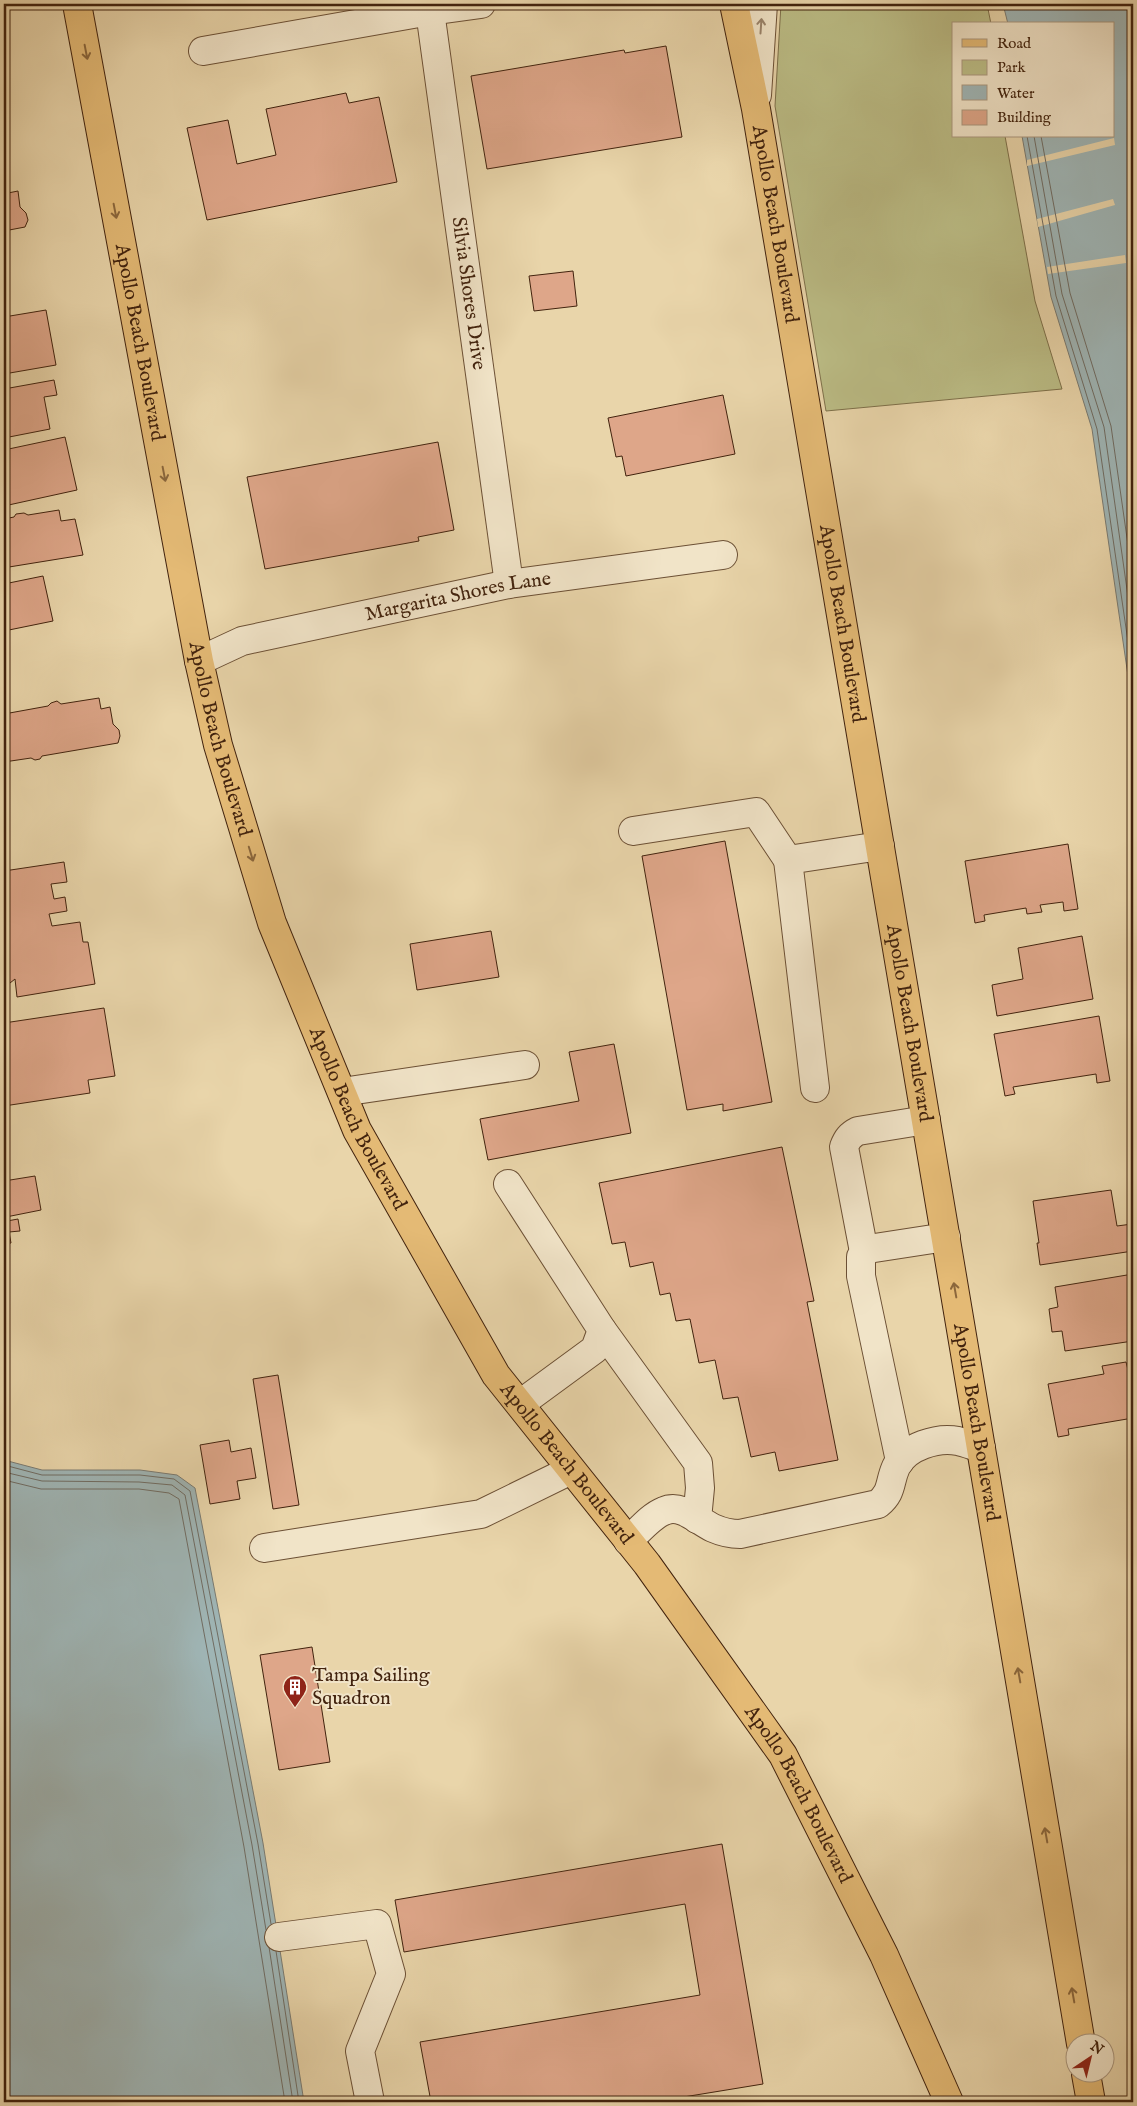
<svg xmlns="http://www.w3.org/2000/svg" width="1137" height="2106" font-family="'IM FELL English',serif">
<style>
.green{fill:#bbbc85;stroke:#7e704a}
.water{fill:#9fb5b5;stroke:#7a7b72}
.pier{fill:#e9d5aa}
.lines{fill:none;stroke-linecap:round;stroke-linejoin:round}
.shore{stroke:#706c62;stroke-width:1}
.building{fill:#dea689;stroke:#42230e}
.minor-casing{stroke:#6c5035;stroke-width:30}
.major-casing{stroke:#42230e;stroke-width:30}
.minor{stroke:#f1e4c8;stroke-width:28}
.major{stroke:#e4ba75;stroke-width:28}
.oneway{stroke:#9a846b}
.oneway2{stroke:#8b673c}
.labels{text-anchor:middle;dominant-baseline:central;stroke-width:4;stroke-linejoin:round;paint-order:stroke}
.street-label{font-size:20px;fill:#42230e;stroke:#f1e4c8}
.poi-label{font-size:20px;fill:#42230e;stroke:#f1e4c8;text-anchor:start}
</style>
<rect width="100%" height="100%" fill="#e9d5aa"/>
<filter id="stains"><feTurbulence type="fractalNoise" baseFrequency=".004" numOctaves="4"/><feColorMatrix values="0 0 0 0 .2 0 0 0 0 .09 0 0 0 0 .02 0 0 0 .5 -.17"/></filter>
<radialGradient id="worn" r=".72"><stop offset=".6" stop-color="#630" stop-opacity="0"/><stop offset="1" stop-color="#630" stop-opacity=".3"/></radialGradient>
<!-- green -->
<path class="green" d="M781,4H987L991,24H953V136H1005L1035,301L1062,389L826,411L775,106Z"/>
<!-- water -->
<path class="water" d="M1003,4H1133V710L1092,429L1051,297L1022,136H1113V24H1008Z
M4,1460L42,1470H140L177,1475L195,1488L263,1843L304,2102H4Z"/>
<!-- pier -->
<path class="pier" d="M1114,138L1115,145L1027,166V160Z
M1113,199L1115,205L1038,227L1037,219Z
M1125,255L1126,263L1048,274L1047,267Z"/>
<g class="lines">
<!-- shore -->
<path class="shore" d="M1027,136L1056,296L1097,429L1133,676
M1034,136L1062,294L1104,427L1133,632
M1041,136L1070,293L1111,426L1133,580
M4,1465L42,1475H140L174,1479L190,1491L258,1844L271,1924
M4,1472L42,1481L139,1482L172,1485L185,1495L252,1845L266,1930
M4,1480L41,1489H139L169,1493L179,1499L244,1847L285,2102
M269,1947L293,2102
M276,1951L299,2102"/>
</g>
<!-- building -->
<path class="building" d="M666,46L682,137L487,169L471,76L624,50L625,53Z
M346,93L349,103L379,97L397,182L207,220L187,128L228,120L237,164L276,155L266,109Z
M4,182H6L8,193L18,191L20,207L26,213L28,220L25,227L4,231Z
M573,271L577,306L534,311L529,276Z
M46,310L56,365L4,374V317Z
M54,380L57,395L44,397L50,429L4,438V389Z
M723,395L735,454L626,476L622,456L616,457L608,418Z
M65,437L77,490L4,506V450Z
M438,442L454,530L418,537L419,541L265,569L247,477Z
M59,510L61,521L75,519L83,555L9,567L4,571V519L14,517L16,514L24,513L28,515Z
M43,576L53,621L4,631V584Z
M99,698L101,709L110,707L113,724L119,730L120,736L118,743L42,756L40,759L35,760L31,758L4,762V714L48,706L51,703L57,701L61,704Z
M725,841L772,1102L723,1111V1104L687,1110L642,856Z
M1068,844L1078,909L1064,911L1063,902L1040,905L1042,912L1027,914L1026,908L984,915L985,921L975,923L965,861Z
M64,862L67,882L51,884L54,899L65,897L67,911L49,914L52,926L80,922L83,942H88L95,984L17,997L15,979L10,983L4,984V871Z
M491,931L499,977L417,990L410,944Z
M1082,936L1093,999L997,1016L992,985L1023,979L1018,948Z
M104,1008L115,1076L88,1080L90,1093L4,1106V1023Z
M1099,1016L1110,1081L1097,1083L1096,1074L1013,1087L1015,1094L1005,1096L994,1034Z
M614,1044L631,1133L488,1160L480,1119L579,1101L569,1052Z
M782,1147L814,1301L807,1302L838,1460L779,1471L775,1452L751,1457L738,1397L723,1399L715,1360L699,1363L690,1319L676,1321L670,1293L660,1295L653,1262L630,1267L625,1242L612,1244L599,1183Z
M35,1176L41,1210L6,1217L7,1221L18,1219L20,1231L9,1232L11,1243L4,1244V1181Z
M1111,1190L1117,1226L1132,1224L1133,1251L1040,1265L1037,1243H1039L1033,1201Z
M1133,1274V1341L1065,1351L1062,1331L1052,1332L1049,1309L1058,1307L1055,1287Z
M1126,1362L1128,1370L1133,1369V1418L1068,1429L1069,1435L1058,1437L1048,1384L1104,1374L1102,1366Z
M278,1375L299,1505L273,1509L253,1379Z
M229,1440L231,1452L251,1448L256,1478L237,1481L240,1499L210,1504L200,1445Z
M312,1647L330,1762L279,1770L260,1655Z
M722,1844L763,2084L653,2102H431L420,2042L700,1995L685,1904L404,1952L395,1900Z"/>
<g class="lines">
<!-- minor casing -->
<g class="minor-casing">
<g id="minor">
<path id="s1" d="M429,4L509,584"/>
<path d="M203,51L430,11L481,4"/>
<path d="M757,95L763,4"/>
<path id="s2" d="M199,661L242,641L509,584L723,555"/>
<path d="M633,831L756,812L788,860"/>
<path d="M815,1088L788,860L880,846"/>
<path d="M342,1092L525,1065"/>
<path d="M508,1184L602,1330L595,1349L520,1404"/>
<path d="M864,1252L844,1147C847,1139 850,1135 858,1131L926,1120"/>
<path d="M602,1330L698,1463L700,1488L697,1519"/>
<path d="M900,1461L861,1276V1257L868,1249L946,1237"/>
<path d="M628,1541C639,1531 651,1516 664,1511C681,1503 698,1521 713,1528C722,1532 730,1534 740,1534L878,1504C893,1492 889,1482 896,1467C906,1446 938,1437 958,1441C966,1443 974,1446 981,1448"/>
<path d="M264,1548L481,1514L571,1470"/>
<path d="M279,1937L377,1924L391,1974L360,2051L370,2102"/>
</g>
</g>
<!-- major casing -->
<g class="major-casing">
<g id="major">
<path id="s3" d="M77,4L199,661L218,745L272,923L357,1130L496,1375L647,1564L783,1755L884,1955L949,2102"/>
<path id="s4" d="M734,4L756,109L1081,2044"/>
<path d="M1086,2074L1091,2102"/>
</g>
</g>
<!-- minor -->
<use href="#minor" class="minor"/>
<!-- major -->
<use href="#major" class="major"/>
</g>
<!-- one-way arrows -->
<defs><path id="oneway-shaft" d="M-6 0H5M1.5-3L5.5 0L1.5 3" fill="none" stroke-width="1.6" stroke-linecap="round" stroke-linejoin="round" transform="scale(1.25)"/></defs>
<use class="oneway" href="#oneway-shaft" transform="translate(761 26) rotate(-86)"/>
<g class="oneway2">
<use href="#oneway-shaft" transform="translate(86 52) rotate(79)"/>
<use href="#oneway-shaft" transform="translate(115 211) rotate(79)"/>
<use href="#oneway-shaft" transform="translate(164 474) rotate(79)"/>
<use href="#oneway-shaft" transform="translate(251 854) rotate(73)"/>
<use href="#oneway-shaft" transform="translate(955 1290) rotate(-100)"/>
<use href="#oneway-shaft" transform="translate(1019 1675) rotate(-100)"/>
<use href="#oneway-shaft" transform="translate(1046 1835) rotate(-100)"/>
<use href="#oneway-shaft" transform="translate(1073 1995) rotate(-100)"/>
</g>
<!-- icons -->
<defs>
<g id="building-pin" transform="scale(1.25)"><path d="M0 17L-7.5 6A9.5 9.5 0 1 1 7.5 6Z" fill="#8f2418" stroke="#f1e4c8"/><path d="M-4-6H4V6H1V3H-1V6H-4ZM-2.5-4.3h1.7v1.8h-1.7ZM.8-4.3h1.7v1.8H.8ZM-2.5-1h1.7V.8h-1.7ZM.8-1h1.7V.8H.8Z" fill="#fff"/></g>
</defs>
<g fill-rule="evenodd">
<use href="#building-pin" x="295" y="1687"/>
</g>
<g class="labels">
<!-- street labels -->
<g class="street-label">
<text stroke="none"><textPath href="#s4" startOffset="224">Apollo Beach Boulevard</textPath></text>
<text stroke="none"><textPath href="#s1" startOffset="292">Silvia Shores Drive</textPath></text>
<text stroke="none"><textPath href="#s3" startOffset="344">Apollo Beach Boulevard</textPath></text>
<text stroke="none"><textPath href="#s2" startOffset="268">Margarita Shores Lane</textPath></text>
<text stroke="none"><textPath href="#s4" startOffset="629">Apollo Beach Boulevard</textPath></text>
<text stroke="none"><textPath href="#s3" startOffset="749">Apollo Beach Boulevard</textPath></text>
<text stroke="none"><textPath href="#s4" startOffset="1034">Apollo Beach Boulevard</textPath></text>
<text stroke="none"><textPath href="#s3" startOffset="1154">Apollo Beach Boulevard</textPath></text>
<text stroke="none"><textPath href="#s4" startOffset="1439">Apollo Beach Boulevard</textPath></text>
<text stroke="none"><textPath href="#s3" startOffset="1559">Apollo Beach Boulevard</textPath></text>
<text stroke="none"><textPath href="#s3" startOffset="1964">Apollo Beach Boulevard</textPath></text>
</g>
<!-- poi labels -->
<g class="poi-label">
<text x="312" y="1675">Tampa Sailing<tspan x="312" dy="23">Squadron</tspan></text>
</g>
</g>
<!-- margin -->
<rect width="1137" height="2106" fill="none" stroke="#e9d5aa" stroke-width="20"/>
<rect x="5" y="5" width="1127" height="2096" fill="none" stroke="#42230e" stroke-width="2.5"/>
<rect x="10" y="10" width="1117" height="2086" fill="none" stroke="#42230e"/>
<!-- legend -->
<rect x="952" y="22" width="162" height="115" fill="#f1e4c8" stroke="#ab977e"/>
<rect x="962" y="39" width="25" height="8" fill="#e4ba75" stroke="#ab977e"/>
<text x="997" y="48" font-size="15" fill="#42230e">Road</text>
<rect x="962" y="60" width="25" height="15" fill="#bbbc85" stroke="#ab977e"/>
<text x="997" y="72" font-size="15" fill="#42230e">Park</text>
<rect x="962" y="85" width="25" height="15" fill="#9fb5b5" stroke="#ab977e"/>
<text x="997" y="98" font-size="15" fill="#42230e">Water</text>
<rect x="962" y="110" width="25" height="15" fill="#dea689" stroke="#ab977e"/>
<text x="997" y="122" font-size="15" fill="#42230e">Building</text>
<!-- north arrow -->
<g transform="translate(1090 2058) rotate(35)"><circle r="24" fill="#f1e4c8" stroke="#ab977e"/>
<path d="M0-4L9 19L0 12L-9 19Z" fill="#8f2418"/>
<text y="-8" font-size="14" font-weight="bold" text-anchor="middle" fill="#42230e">N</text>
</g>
<rect width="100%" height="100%" filter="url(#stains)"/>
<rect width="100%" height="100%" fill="url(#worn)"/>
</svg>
